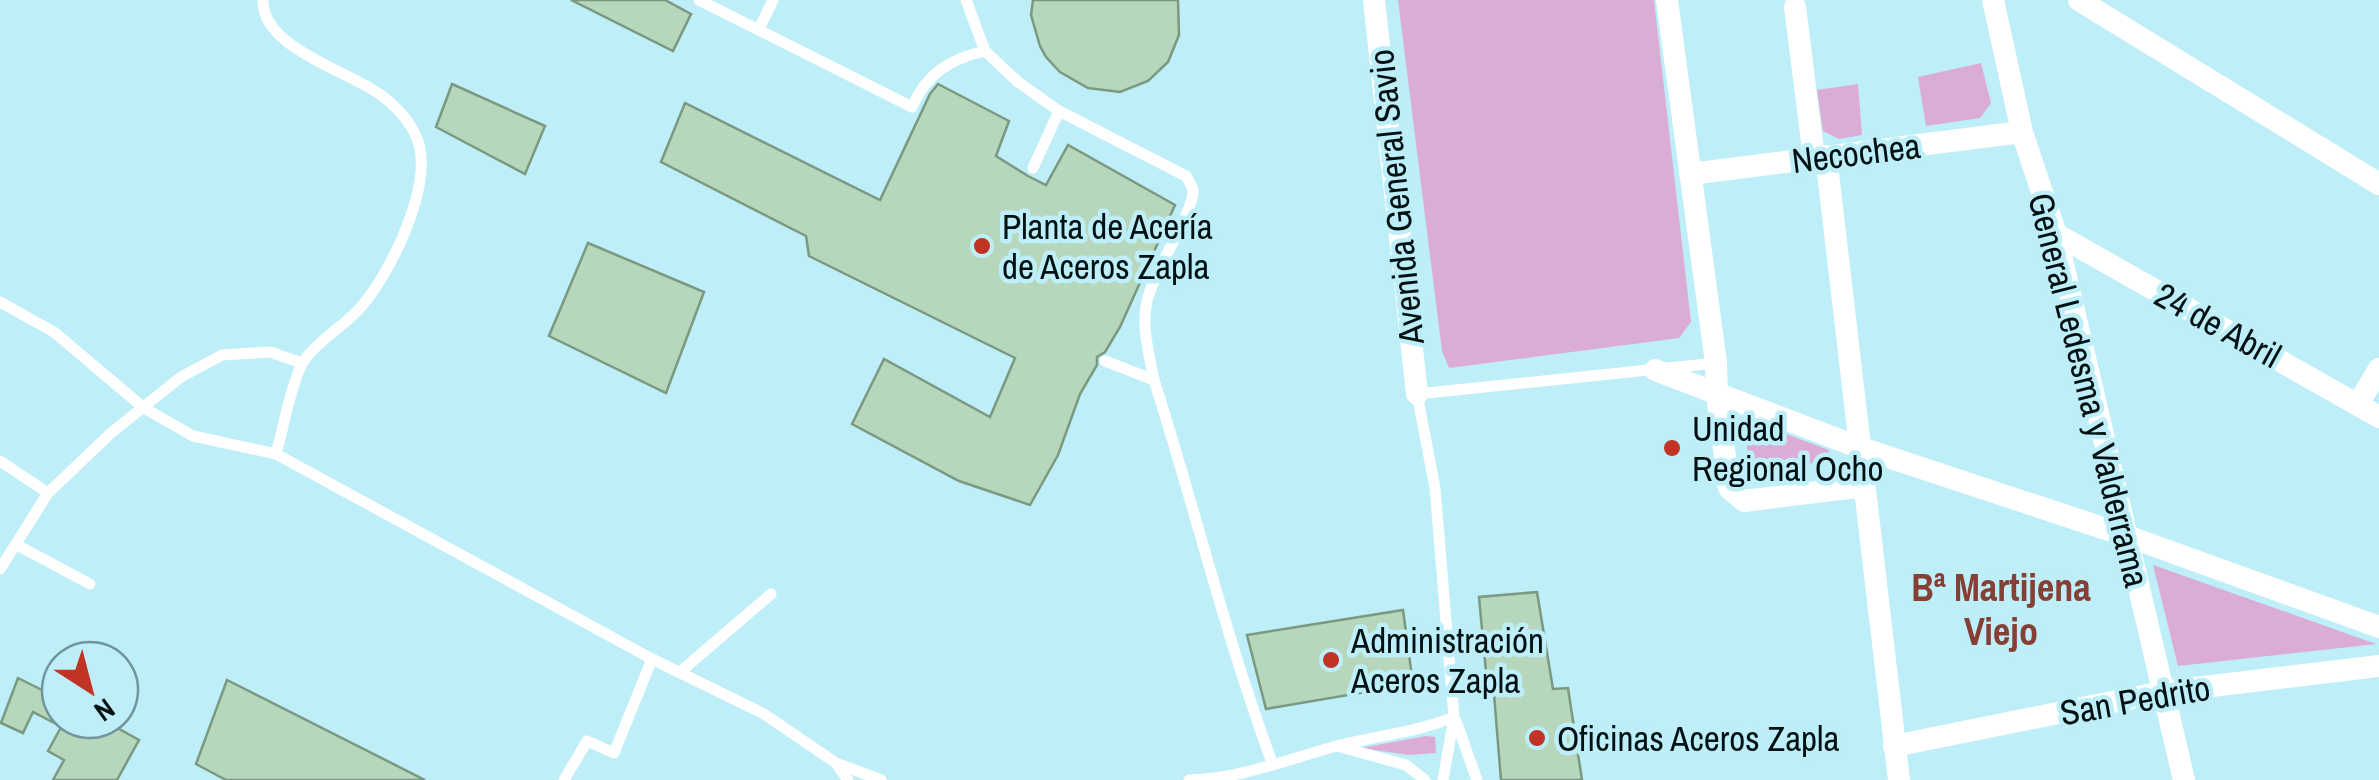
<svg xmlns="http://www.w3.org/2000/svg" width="2379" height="780" font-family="'Archivo Narrow',sans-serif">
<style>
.green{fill:#dbacd5}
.building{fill:#b6d7bc;stroke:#7a9980;stroke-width:2.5}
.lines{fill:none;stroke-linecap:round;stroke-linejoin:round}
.service{stroke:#fff;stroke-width:11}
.minor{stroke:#fff;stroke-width:22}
.poi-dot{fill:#c13425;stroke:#beeef7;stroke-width:4}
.labels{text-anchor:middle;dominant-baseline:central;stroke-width:9;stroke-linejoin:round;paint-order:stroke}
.street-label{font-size:35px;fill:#011013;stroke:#beeef7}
.poi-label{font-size:35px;fill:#011013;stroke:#beeef7;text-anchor:start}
.neighbourhood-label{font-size:38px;font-weight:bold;fill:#863f35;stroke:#beeef7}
</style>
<rect width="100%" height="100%" fill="#beeef7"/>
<!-- green -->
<path class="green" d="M1398,0H1654L1691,322L1679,338L1449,368L1442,351Z
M1981,63L1991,103L1980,118L1926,126L1918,77Z
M1858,84L1862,135L1839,139L1823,131L1817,90Z
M1741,417L1829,450L1827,462L1751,468Z
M2153,565L2376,644L2178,666Z
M1426,736L1435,737L1436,753L1409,755L1361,748Z"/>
<!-- building -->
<path class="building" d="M571,0H665L691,14L673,51Z
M1033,0H1178L1179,35L1168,62L1148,81L1120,92L1088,88L1060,72L1046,57L1040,46L1031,15Z
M452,84L545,126L525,174L436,127Z
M938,84L1009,121L996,156L1028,176L1046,185L1068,145L1175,205L1120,327L1105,352L1097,357V365L1080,394L1058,455L1030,505L959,481L852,424L884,359L990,417L1015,358L809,256L806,236L661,162L685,103L880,200L930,94Z
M588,243L704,292L666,393L549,336Z
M1537,592L1553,689L1568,688L1582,780H1501L1493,682L1487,683L1479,597Z
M1403,610L1413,684L1266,709L1247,635Z
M18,678L60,699V726L33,712L23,733L1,723Z
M227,680L425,780H226L196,764Z
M65,720H103L139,740L117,780H53L64,760L48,751Z"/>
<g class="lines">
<!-- service -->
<path class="service" d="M263,0C261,48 350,71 382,96C398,108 413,125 419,144C431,190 391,272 361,307C346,325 311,345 301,366C289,392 284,426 276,454
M699,0L912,107C927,73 950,59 985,51L1018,82L1059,111
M966,0L985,51
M759,29L773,0
M1033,168L1059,111L1186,176C1187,177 1193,189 1193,190C1195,210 1153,272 1147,301C1141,327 1149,353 1154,380
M0,302L54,332L144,408L193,436L276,454L652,659
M1105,361L1154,380C1195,508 1226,639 1273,765
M0,461L48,493
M17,545L90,584
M0,569L48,493L111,433L181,377L222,355L270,352L302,363
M680,672L771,594
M1456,721L1477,780
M1341,747L1406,765L1425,780
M836,763L848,780
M564,780L587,741L614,753L652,659L764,714L836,763L881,780
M1189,780C1238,779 1286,760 1333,747C1374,736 1415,733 1454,717
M1443,780L1454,717L1435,488L1417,394L1716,363"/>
<!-- minor -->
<path class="minor" d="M1374,0L1417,394
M1667,0L1716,363L1717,395L1729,488L1744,501L1865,486
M1993,0L2022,132L2056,234L2184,780
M2079,0L2379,184
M1795,7L1814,158
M1826,156L1899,780
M1690,174L2022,132
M2056,234L2379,417
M1655,370L1861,448L2127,536L2379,627
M2358,404L2379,369
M1894,746L2162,692L2379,666"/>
</g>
<!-- markers -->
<g class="poi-dot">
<circle cx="982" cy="246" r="10"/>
<circle cx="1672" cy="448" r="10"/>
<circle cx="1331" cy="660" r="10"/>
<circle cx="1537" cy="738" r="10"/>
</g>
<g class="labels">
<!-- street labels -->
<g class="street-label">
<text transform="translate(1856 153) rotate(-7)">Necochea</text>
<text transform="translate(1396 197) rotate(-96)">Avenida General Savio</text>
<text transform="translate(2218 325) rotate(29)">24 de Abril</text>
<text transform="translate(2089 390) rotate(76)">General Ledesma y Valderrama</text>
<text transform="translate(2135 700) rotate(-10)">San Pedrito</text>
</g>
<!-- poi labels -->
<g class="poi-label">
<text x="1002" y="226">Planta de Acería<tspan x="1002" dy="40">de Aceros Zapla</tspan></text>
<text x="1692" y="428">Unidad<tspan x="1692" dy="40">Regional Ocho</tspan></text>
<text x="1351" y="640">Administración<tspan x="1351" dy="40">Aceros Zapla</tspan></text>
<text x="1557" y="738">Oficinas Aceros Zapla</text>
</g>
<!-- neighbourhood labels -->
<g class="neighbourhood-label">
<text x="2001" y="587">Bª Martijena<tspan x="2001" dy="44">Viejo</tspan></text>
</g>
</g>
<!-- north arrow -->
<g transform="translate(90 690) rotate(144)"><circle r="48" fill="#beeef7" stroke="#72959c" stroke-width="2.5"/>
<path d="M0-8L18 38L0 25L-18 38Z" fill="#c13425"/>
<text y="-15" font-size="28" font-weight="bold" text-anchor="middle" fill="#011013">N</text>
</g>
</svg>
